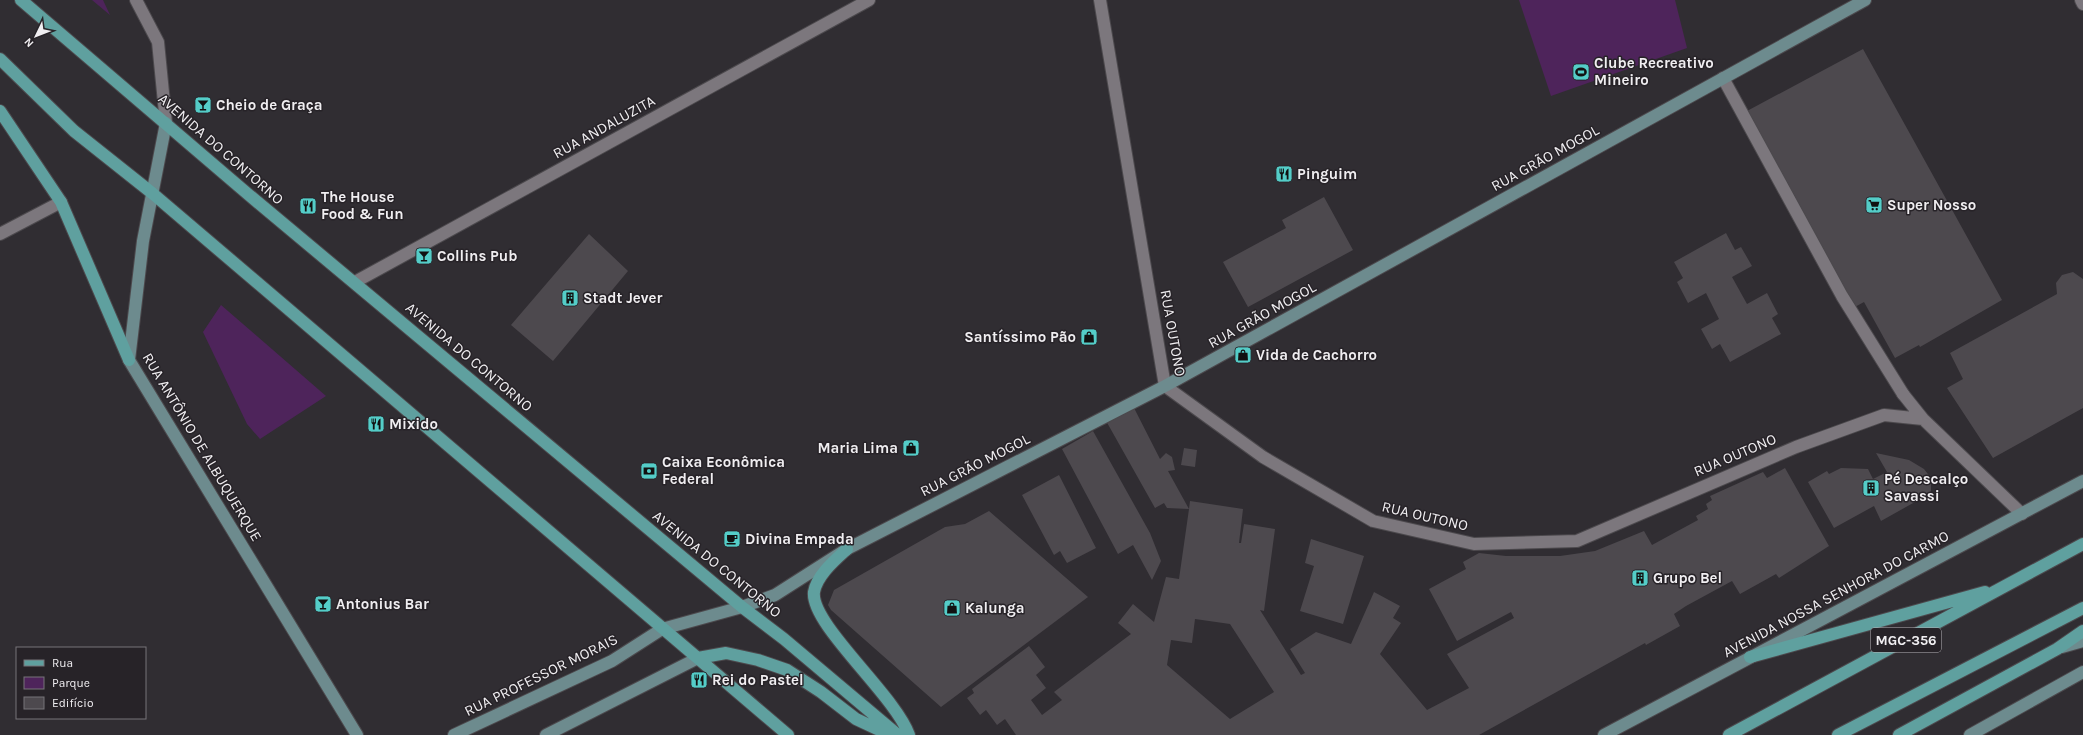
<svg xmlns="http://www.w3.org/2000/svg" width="2083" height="735" font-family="Karla,sans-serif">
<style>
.green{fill:#4e245b}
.building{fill:#4d494e;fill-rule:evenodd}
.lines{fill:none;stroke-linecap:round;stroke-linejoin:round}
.lane-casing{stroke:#4c494d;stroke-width:14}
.street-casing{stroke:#4c494d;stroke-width:14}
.secondary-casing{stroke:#4c494d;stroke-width:14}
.primary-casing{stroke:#4c494d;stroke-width:14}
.lane{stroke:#7c777d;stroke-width:12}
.street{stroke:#7c777d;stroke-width:12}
.secondary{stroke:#6d8b8e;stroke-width:12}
.primary{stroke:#5fa09f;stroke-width:12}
.labels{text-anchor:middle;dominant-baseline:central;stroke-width:3;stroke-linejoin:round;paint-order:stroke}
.shield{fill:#272328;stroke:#b4b1b5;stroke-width:1}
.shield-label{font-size:14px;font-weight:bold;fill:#f0eef1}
.poi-label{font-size:15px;font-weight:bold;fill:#f0eef1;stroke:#272328;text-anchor:start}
.street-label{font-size:15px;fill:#f0eef1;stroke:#272328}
</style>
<rect width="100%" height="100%" fill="#302d32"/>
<!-- green -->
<path class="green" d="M92,0H103L110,15Z
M1519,0H1675L1687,48L1551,96Z
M221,305L326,396L260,439L247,424L203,332Z"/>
<!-- building -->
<path class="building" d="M1863,49L2002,300L1920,347L1919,345L1895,358L1864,302L1853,308L1747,111Z
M1324,197L1353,250L1248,307L1223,262L1286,228L1282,220Z
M1726,233L1735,250L1741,247L1752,266L1732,277L1747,304L1767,293L1778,314L1772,318L1781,334L1730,362L1720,344L1712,349L1701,329L1719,319L1706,293L1688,303L1677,282L1683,278L1674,262Z
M589,234L628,271L553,361L511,325Z
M2073,272L2083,279V408L1993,458L1947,388L1963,379L1950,353L2057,294L2056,283L2062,275Z
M1132,404L1160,459L1166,453L1172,457L1175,470L1168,471L1189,509L1190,501L1243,509L1239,543H1241L1244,524L1275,529L1264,611L1260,610L1301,675L1305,673L1290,649L1316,632L1351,644L1374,592L1400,606L1393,618L1401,623L1380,654L1427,710L1469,688L1447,654L1514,618L1511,612L1457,641L1429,589L1466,569L1463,562L1479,553L1506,556H1560L1595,551L1644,531L1652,545L1698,520L1696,516L1708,509L1706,504L1712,500L1710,496L1763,472L1767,478L1785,468L1829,546L1779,578L1776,574L1740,594L1732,581L1686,606L1674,614L1680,626L1646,645L1645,643L1479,735H1016L1005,719L997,725L986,710L980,715L967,698L974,693L972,689L1029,646L1045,667L1036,675L1046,688L1031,700L1042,715L1062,700L1054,692L1131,634L1118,623L1133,604L1154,622L1166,577L1179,579L1189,509L1167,508L1164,503L1155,508L1105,419ZM1195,619L1230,624L1274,692L1230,719L1167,665L1171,640L1192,643Z
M1093,431L1150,533L1161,561L1152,580L1133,545L1118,554L1062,449Z
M1184,448L1197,450L1195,467L1181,465Z
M1876,453L1909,460L1924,469L1931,478V493L1881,521L1874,506L1834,528L1808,482L1827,471L1829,474L1841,468L1868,469L1873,479L1887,472Z
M1059,475L1096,548L1067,563L1060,551L1054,555L1022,495Z
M989,511L1088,597L941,707L831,610L828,605L834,590L945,527L965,524Z
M1311,539L1364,556L1343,624L1300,611L1314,566L1305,563Z"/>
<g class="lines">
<!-- lane casing -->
<g class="lane-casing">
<path id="lane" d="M2081,0L2083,4
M1723,78L1842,296L1903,394"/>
</g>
<!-- street casing -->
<g class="street-casing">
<path id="street" d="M136,0L158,42L166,123
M1100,0L1165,386L1263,457L1373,521L1474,544L1577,541L1796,447L1884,415L1923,419L2022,514
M0,234L61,202
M355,282L869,0
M1903,394L1923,419"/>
</g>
<!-- secondary casing -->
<g class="secondary-casing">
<path id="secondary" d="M166,123L143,241L129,360L357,735
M2062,647L2083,641
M454,735L612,661L662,629L742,607L775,595L847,549L1165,386L1865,0
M546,735L698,658
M1604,735L2083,481
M1970,735L2083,672"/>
</g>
<!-- primary casing -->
<g class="primary-casing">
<path id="primary" d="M21,0L249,195L742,607L784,639L898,735
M0,59L74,131L152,193L788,735
M0,111L61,202L129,360
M847,549C835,560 817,575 814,592C810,624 895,695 909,735
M1750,657L1985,592
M698,658L726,653L758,660L787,670L821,692L856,719L890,735
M1729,735L2083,544
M1838,735L2083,608
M1899,735L2057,649L2083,631"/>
</g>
<!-- lane -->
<use href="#lane" class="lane"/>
<!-- street -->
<use href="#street" class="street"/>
<!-- secondary -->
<use href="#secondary" class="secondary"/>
<!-- primary -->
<use href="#primary" class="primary"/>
</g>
<!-- icons -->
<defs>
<g id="stadium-square" transform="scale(0.9)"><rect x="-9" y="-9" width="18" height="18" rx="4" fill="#54cdc8" stroke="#272328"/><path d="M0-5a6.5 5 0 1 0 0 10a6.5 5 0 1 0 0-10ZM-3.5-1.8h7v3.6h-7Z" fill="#111"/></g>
<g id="bar-square" transform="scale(0.9)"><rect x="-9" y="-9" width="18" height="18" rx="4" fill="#54cdc8" stroke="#272328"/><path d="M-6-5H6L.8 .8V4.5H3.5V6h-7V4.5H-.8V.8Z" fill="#111"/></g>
<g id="restaurant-square" transform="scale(0.9)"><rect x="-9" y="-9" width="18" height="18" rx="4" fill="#54cdc8" stroke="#272328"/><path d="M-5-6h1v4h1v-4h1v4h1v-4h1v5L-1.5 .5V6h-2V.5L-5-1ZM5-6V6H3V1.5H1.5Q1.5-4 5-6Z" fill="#111"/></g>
<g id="supermarket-square" transform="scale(0.9)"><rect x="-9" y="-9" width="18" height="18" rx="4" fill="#54cdc8" stroke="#272328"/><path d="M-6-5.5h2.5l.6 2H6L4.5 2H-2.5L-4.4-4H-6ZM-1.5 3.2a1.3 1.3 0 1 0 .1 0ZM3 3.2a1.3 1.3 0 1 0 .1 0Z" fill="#111"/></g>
<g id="building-square" transform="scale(0.9)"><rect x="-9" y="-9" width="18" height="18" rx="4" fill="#54cdc8" stroke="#272328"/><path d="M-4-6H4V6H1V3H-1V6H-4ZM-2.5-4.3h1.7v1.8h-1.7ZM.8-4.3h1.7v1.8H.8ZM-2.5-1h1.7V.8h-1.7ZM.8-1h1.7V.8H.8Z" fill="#111"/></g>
<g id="shop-square" transform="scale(0.9)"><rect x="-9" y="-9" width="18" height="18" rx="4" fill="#54cdc8" stroke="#272328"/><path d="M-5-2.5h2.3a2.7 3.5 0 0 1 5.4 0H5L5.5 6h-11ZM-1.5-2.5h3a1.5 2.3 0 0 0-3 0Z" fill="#111"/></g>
<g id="bank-square" transform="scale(0.9)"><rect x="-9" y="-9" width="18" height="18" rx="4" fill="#54cdc8" stroke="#272328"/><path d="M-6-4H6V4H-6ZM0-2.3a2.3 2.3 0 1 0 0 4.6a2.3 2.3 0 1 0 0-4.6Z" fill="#111"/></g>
<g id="cafe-square" transform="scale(0.9)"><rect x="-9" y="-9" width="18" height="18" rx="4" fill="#54cdc8" stroke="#272328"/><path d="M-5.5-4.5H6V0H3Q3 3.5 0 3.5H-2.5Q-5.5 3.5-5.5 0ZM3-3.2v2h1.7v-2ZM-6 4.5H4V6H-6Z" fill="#111"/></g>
</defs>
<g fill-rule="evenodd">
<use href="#stadium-square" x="1581" y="72"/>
<use href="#bar-square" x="203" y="105"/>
<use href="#restaurant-square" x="1284" y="174"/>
<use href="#supermarket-square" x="1874" y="205"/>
<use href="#restaurant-square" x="308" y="206"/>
<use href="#bar-square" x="424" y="256"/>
<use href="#building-square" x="570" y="298"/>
<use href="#shop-square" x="1089" y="337"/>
<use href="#shop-square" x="1243" y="355"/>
<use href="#restaurant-square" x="376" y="424"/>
<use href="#shop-square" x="911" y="448"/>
<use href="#bank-square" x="649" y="471"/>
<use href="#building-square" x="1871" y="488"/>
<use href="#cafe-square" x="732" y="539"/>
<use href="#building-square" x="1640" y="578"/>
<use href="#bar-square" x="323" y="604"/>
<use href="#shop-square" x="952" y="608"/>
<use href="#restaurant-square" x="699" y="680"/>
</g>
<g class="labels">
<!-- shield labels -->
<rect class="shield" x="1871" y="628" width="70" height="24" rx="3"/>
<g class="shield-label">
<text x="1906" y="640">MGC-356</text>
</g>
<!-- poi labels -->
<g class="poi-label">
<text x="1594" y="63">Clube Recreativo<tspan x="1594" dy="17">Mineiro</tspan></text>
<text x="216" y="105">Cheio de Graça</text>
<text x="1297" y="174">Pinguim</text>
<text x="321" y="197">The House<tspan x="321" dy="17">Food &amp; Fun</tspan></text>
<text x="1887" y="205">Super Nosso</text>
<text x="437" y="256">Collins Pub</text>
<text x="583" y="298">Stadt Jever</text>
<text x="1076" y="337" text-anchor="end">Santíssimo Pão</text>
<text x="1256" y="355">Vida de Cachorro</text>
<text x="389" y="424">Mixido</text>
<text x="898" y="448" text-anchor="end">Maria Lima</text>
<text x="662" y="462">Caixa Econômica<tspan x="662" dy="17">Federal</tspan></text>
<text x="1884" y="479">Pé Descalço<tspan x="1884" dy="17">Savassi</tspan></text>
<text x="745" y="539">Divina Empada</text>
<text x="1653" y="578">Grupo Bel</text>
<text x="336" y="604">Antonius Bar</text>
<text x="965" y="608">Kalunga</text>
<text x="712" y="680">Rei do Pastel</text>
</g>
<!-- street labels -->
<g class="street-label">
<text transform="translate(604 127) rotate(-29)">RUA ANDALUZITA</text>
<text transform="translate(221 149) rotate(41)">AVENIDA DO CONTORNO</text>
<text transform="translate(1545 158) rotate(-29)">RUA GRÃO MOGOL</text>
<text transform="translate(1262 315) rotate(-29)">RUA GRÃO MOGOL</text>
<text transform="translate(1173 333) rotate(80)">RUA OUTONO</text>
<text transform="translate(469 357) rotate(40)">AVENIDA DO CONTORNO</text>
<text transform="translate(202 447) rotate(59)">RUA ANTÔNIO DE ALBUQUERQUE</text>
<text transform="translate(1735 455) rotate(-23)">RUA OUTONO</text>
<text transform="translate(975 465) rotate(-27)">RUA GRÃO MOGOL</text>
<text transform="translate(1425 516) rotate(13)">RUA OUTONO</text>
<text transform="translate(717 564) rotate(39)">AVENIDA DO CONTORNO</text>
<text transform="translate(1836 594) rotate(-28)">AVENIDA NOSSA SENHORA DO CARMO</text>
<text transform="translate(541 675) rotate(-26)">RUA PROFESSOR MORAIS</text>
</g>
</g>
<!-- legend -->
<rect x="16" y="647" width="130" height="72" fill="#272328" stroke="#777478"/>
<rect x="24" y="660" width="20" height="6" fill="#5fa09f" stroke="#777478"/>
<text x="52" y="667" font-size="12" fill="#f0eef1">Rua</text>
<rect x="24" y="677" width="20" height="12" fill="#4e245b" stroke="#777478"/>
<text x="52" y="687" font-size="12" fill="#f0eef1">Parque</text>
<rect x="24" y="697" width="20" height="12" fill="#4d494e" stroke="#777478"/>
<text x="52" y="707" font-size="12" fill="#f0eef1">Edifício</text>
<!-- north arrow -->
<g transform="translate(36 36) rotate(227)" stroke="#272328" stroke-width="3" paint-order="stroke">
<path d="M0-3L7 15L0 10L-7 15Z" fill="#f0eef1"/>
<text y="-6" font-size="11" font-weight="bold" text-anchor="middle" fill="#f0eef1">N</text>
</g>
</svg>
